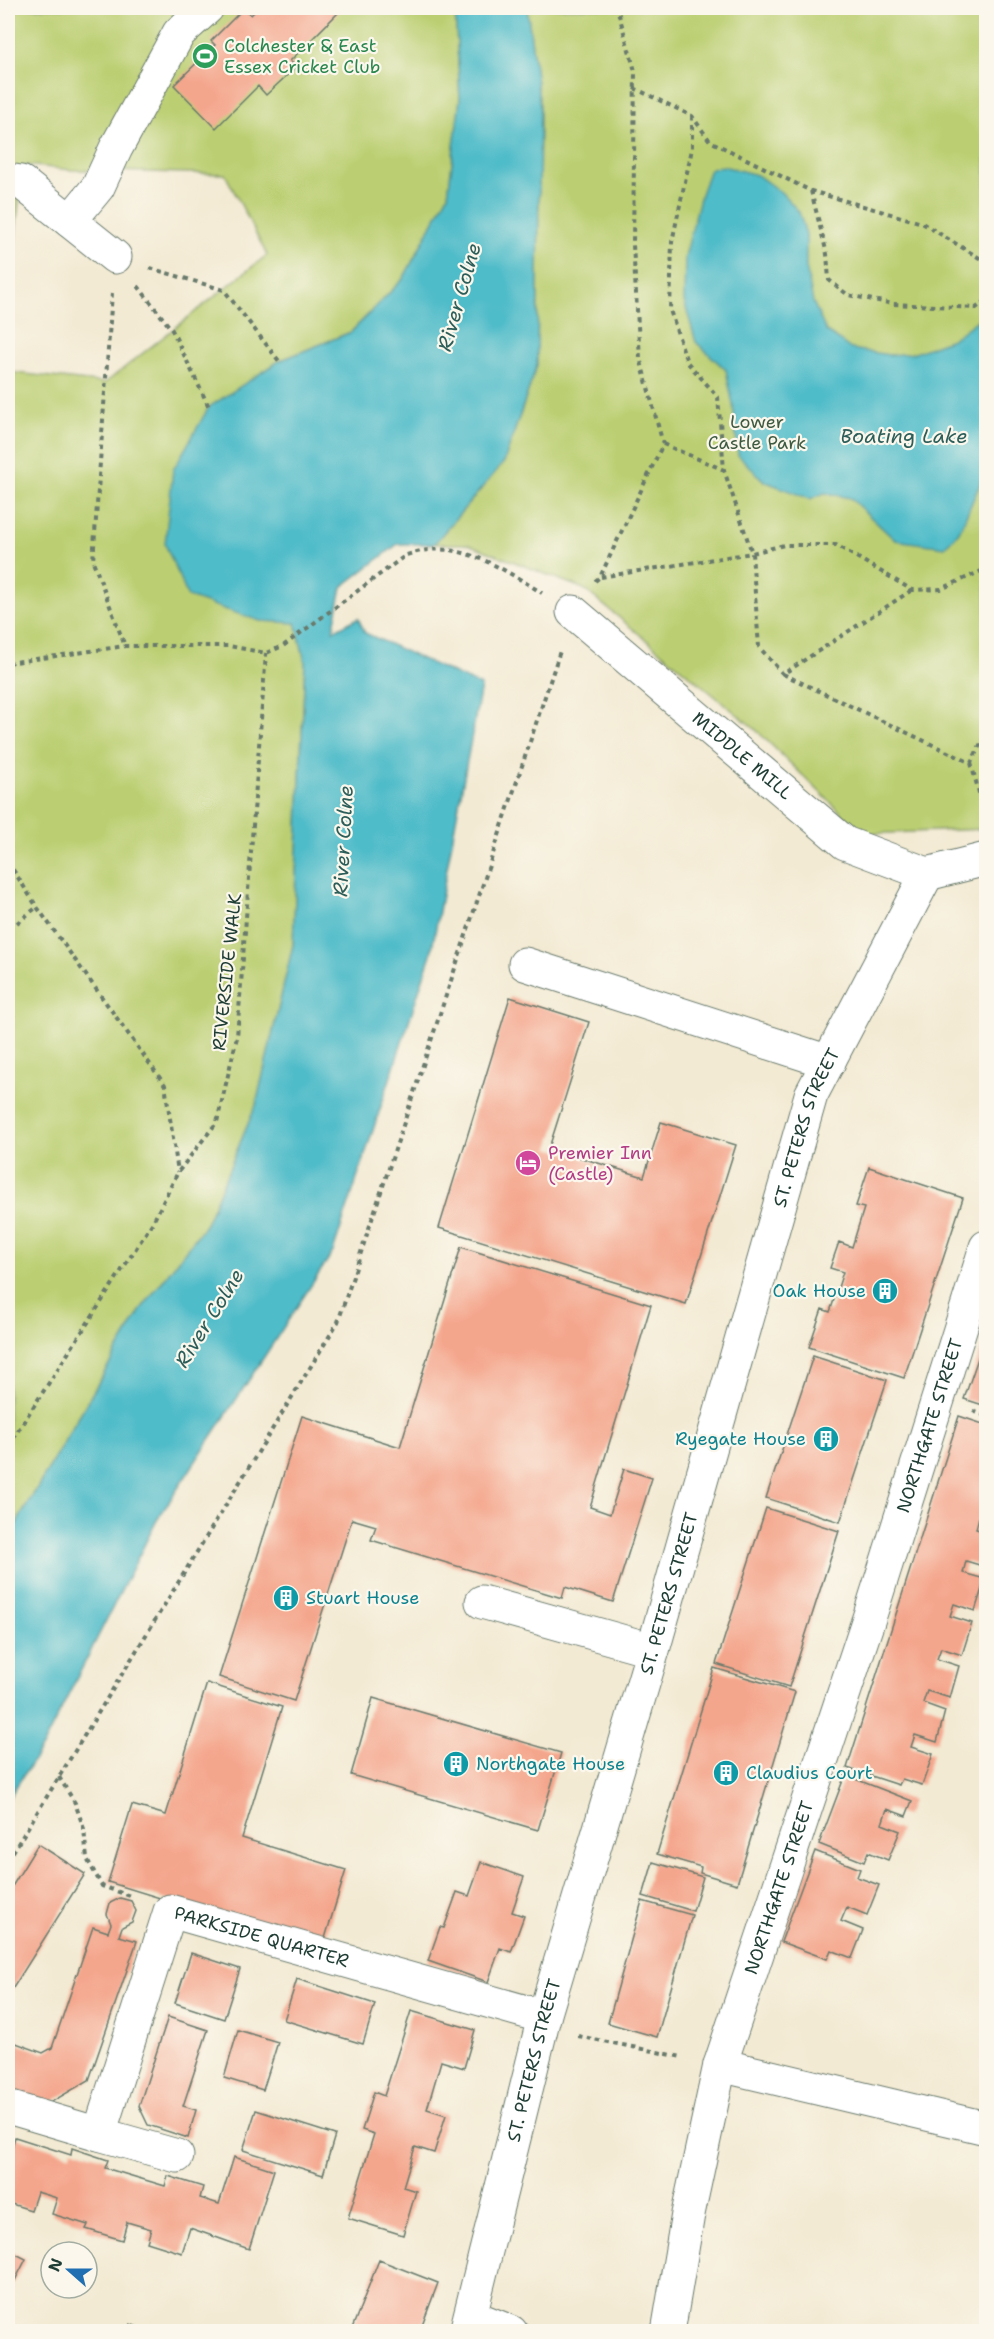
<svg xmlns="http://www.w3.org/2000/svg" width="994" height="2339" font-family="'Shantell Sans',sans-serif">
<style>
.green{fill:#bbcf72;stroke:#6d8653;stroke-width:1.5}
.water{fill:#4fbcc9;stroke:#377c7e;stroke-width:1.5}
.building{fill:#f4a68c}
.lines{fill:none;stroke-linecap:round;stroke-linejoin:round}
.minor-casing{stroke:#697a6c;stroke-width:35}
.path{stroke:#697a6c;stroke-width:4;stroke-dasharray:4.5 4.5;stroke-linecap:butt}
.minor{stroke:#fff;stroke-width:33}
.labels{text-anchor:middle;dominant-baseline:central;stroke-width:4.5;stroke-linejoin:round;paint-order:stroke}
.leisure-label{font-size:18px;fill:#27864d;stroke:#fbf7ec;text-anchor:start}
.park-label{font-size:18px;fill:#3e5a40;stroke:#fbf7ec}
.street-label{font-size:18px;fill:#1f3d34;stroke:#fbf7ec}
.hotel-label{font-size:18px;fill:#b23c85;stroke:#fbf7ec;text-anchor:start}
.culture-label{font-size:18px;fill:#0d838f;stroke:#fbf7ec;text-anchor:start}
.water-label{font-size:20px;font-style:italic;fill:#2b5d59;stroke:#fbf7ec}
</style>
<rect width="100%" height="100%" fill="#fbf7ec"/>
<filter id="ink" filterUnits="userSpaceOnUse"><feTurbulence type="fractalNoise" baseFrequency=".0167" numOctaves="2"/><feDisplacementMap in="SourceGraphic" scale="12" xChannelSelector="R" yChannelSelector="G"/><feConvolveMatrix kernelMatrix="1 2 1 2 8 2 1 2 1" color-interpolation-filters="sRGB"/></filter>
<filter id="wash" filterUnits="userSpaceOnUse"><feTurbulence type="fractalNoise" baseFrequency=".008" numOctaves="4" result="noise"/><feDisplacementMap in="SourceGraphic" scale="24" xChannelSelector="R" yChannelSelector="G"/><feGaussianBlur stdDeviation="1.35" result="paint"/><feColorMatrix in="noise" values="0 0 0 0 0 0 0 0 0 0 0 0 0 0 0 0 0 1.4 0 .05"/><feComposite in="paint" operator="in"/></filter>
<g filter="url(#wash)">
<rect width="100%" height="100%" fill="#f3ead3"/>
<!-- green -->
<path class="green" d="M8,8H455L460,99L448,195L403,279L351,332L279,361L260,621L296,622L305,662L293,945L256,1105L206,1224L142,1308L8,1538V372L105,383L267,255L225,174L71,170L27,165L21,182L8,307Z
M527,8H986V829L863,834L755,729L584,589L468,544H434L504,462L537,365L540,107Z"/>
<!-- water -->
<path class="water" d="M455,8H527L540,107L537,365L504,462L434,544H398L342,587L333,631L358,618L365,633L481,686L431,954L333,1252L157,1520L42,1747L8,1799V1538L142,1308L206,1224L256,1105L293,945L305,662L296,623L260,621L188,597L165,544L173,470L209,407L279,361L351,332L403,279L448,195L460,99Z
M723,166L757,175L782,193L799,212L806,234V267L813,302L826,331L851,349L889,355L915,353L952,339L986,314V470L959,532L945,547L895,540L850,498L825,493L810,499L764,481L738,455L733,405L726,370L696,342L684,301L685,257L701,194L710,169Z"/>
<g id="blocks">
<!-- building -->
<path class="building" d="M244,8L251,15L258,8H343L290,61L296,67L266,95L258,86L216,128L174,85L215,45L211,41Z
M510,997L589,1022L549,1148L644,1177L661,1122L736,1145L686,1304L439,1228Z
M869,1167L963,1198L904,1378L809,1347L822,1309L830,1312L843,1272L830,1268L839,1242L852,1247L864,1208L856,1206Z
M461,1247L651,1305L590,1507L610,1514L624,1469L652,1478L613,1602L565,1587L562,1598L371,1540L376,1526L352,1519L294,1701L219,1677L302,1416L400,1447Z
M986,1335V1406L964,1399Z
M813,1356L887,1380L840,1522L766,1498Z
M959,1416L986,1425V1520L979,1517L976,1529L986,1532V1567L966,1561L963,1573L985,1579L975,1611L954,1604L950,1616L972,1623L962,1655L941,1648L937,1659L959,1666L950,1698L927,1691L923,1703L945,1711L937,1742L915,1735L911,1747L933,1754L922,1785L902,1779L899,1785L847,1768Z
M766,1508L839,1531L789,1687L716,1664Z
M714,1668L795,1692L737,1884L700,1873L701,1867L657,1854Z
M207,1683L282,1707L242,1838L346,1870L322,1948L108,1882L132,1805L166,1815Z
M373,1698L561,1753L538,1830L351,1775Z
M845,1775L912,1801L906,1816L887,1809L882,1824L900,1831L888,1860L868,1852L864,1862L819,1844Z
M38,1844L85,1874L8,1996V1893Z
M815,1851L860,1869L857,1877L879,1885L867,1915L847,1907L841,1921L863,1930L852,1958L831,1950L827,1959L781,1942Z
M481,1862L524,1877L512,1912L524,1916L511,1952L500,1948L488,1982L428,1961L440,1927L444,1928L457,1892L469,1896Z
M653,1862L703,1877L693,1911L643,1896Z
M120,1898L131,1901L136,1911L132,1922L122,1927L119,1936L137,1941L89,2080L48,2104L8,2090V2040L43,2053L52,2048L93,1927L108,1932L111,1924L107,1914L110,1903Z
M642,1901L692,1915L657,2037L608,2023Z
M191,1953L240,1969L224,2019L175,2003Z
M297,1979L375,2004L363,2044L284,2020Z
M411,2011L475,2030L464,2068L441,2061L427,2109L446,2115L434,2153L415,2147L403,2187L416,2191L403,2235L348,2218L374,2134L362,2130L374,2092L384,2096Z
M168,2017L208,2030L183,2106L196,2110L188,2138L148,2125L139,2106Z
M238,2030L278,2042L263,2090L224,2078Z
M256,2110L335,2135L323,2175L243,2150Z
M15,2137L71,2155L72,2148L108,2160L105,2168L165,2186L168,2176L203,2187L200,2198L219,2204L234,2157L274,2170L249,2249L190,2228L182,2253L147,2242L151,2229L127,2222L122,2240L86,2229L88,2225L52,2214L57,2198L37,2192L31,2210L8,2203V2161Z
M8,2250L26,2259L8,2294Z
M379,2260L438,2283L420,2331H351Z
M130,2324L148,2331H127Z"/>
</g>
</g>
<g filter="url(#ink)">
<use href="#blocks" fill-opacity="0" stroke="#697a6c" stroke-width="1.5"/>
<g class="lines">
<!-- minor casing -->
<g class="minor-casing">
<g id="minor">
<path d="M8,180L21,182L115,257"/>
<path d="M70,221L98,187L116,148L179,33L207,8"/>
<path id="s1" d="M573,612L845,843L927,874"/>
<path d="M927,874L986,859"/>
<path d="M525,964L829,1062"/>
<path d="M482,1602L653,1650"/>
<path d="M720,2065L986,2128"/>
<path id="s2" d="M8,2107L99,2134L170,1911L544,2017"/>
<path d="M99,2134L177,2156"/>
<path d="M471,2316L511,2332"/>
<path id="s3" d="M466,2332L544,2017L653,1650L811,1095L927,874"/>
<path id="s4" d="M668,2332L688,2214L720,2065L871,1612L986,1247"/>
</g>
</g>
<!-- path -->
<path class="path" d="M634,88L692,116L710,141L811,191L922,223L986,262
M692,116V149L672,242L670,310L687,362L718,397L724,470L752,553L784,545H836L912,590L941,589L986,569
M811,191L827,254L829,280L848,295L893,304L976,308L986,301
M150,268L224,290L279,361
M138,286L172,330L209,407
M112,293L93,561L125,646
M663,444L724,470
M601,577L752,553L759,647L783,674L912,590
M595,581L600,577L663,444L640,358L633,245L635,71L617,8
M8,663L125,646H229L266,653L283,646L406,555C414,553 422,550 429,550C468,545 510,573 542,593
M783,674L971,763L986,733
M971,763L986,819
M8,862L37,907L165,1085L178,1172
M17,923L37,907
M973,1411L986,1416
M8,1446L153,1222L178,1172L217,1122L237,1037L266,653
M59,1777L75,1803L84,1829L87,1859L102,1886L133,1897
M8,1860L338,1322L560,651
M578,2036L682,2057"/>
<!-- minor -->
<use href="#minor" class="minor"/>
</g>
</g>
<!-- icons -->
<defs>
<g id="stadium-disc" transform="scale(1.35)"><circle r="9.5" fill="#2e9e5b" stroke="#fbf7ec"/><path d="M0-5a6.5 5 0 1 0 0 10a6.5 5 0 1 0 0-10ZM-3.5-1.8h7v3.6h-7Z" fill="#fff"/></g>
<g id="hotel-disc" transform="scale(1.35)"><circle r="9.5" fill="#d1479c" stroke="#fbf7ec"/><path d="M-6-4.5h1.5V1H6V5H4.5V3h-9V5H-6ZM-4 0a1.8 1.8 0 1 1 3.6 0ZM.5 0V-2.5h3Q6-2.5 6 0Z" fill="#fff"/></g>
<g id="building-disc" transform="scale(1.35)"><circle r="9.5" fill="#0f9aa8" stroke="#fbf7ec"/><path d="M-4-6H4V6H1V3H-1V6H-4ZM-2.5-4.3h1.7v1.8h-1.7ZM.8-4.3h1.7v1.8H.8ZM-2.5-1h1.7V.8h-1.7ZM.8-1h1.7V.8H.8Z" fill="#fff"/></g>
</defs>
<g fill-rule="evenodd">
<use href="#stadium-disc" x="205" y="56"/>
<use href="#hotel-disc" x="528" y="1163"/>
<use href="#building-disc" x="885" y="1291"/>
<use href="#building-disc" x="826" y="1439"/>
<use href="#building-disc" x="286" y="1598"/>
<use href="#building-disc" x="456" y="1764"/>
<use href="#building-disc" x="726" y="1773"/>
</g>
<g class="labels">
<!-- leisure labels -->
<g class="leisure-label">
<text x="224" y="46">Colchester &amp; East<tspan x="224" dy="21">Essex Cricket Club</tspan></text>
</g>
<!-- park labels -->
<g class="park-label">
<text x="757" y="422">Lower<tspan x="757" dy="21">Castle Park</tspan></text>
</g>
<!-- street labels -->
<g class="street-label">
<text stroke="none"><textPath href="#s1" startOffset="222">MIDDLE MILL</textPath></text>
<text transform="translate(227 972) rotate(-84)">RIVERSIDE WALK</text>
<text stroke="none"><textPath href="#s3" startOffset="1252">ST. PETERS STREET</textPath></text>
<text stroke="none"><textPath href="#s4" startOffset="945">NORTHGATE STREET</textPath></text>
<text stroke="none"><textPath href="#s3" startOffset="766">ST. PETERS STREET</textPath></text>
<text stroke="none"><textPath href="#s4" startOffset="459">NORTHGATE STREET</textPath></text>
<text stroke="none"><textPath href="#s2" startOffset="424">PARKSIDE QUARTER</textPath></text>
<text stroke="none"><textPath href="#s3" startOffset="280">ST. PETERS STREET</textPath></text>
</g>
<!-- hotel labels -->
<g class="hotel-label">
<text x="548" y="1153">Premier Inn<tspan x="548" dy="21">(Castle)</tspan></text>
</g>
<!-- culture labels -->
<g class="culture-label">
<text x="866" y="1291" text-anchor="end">Oak House</text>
<text x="806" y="1439" text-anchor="end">Ryegate House</text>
<text x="306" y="1598">Stuart House</text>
<text x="476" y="1764">Northgate House</text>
<text x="746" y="1773">Claudius Court</text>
</g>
<!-- water labels -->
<g class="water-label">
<text transform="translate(459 297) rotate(-74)">River Colne</text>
<text x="904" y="436">Boating Lake</text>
<text transform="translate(343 841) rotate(-87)">River Colne</text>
<text transform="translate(209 1318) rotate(-58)">River Colne</text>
</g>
</g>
<!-- margin -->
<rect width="994" height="2339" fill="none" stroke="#fbf7ec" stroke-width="30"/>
<!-- north arrow -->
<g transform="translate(69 2270) rotate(291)"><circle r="28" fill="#fbf7ec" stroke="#a3ada2" stroke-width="1.5"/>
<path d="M0-4.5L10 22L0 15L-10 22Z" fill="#1f6fb2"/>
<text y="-9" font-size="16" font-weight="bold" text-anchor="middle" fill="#1f3d34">N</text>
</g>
</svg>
